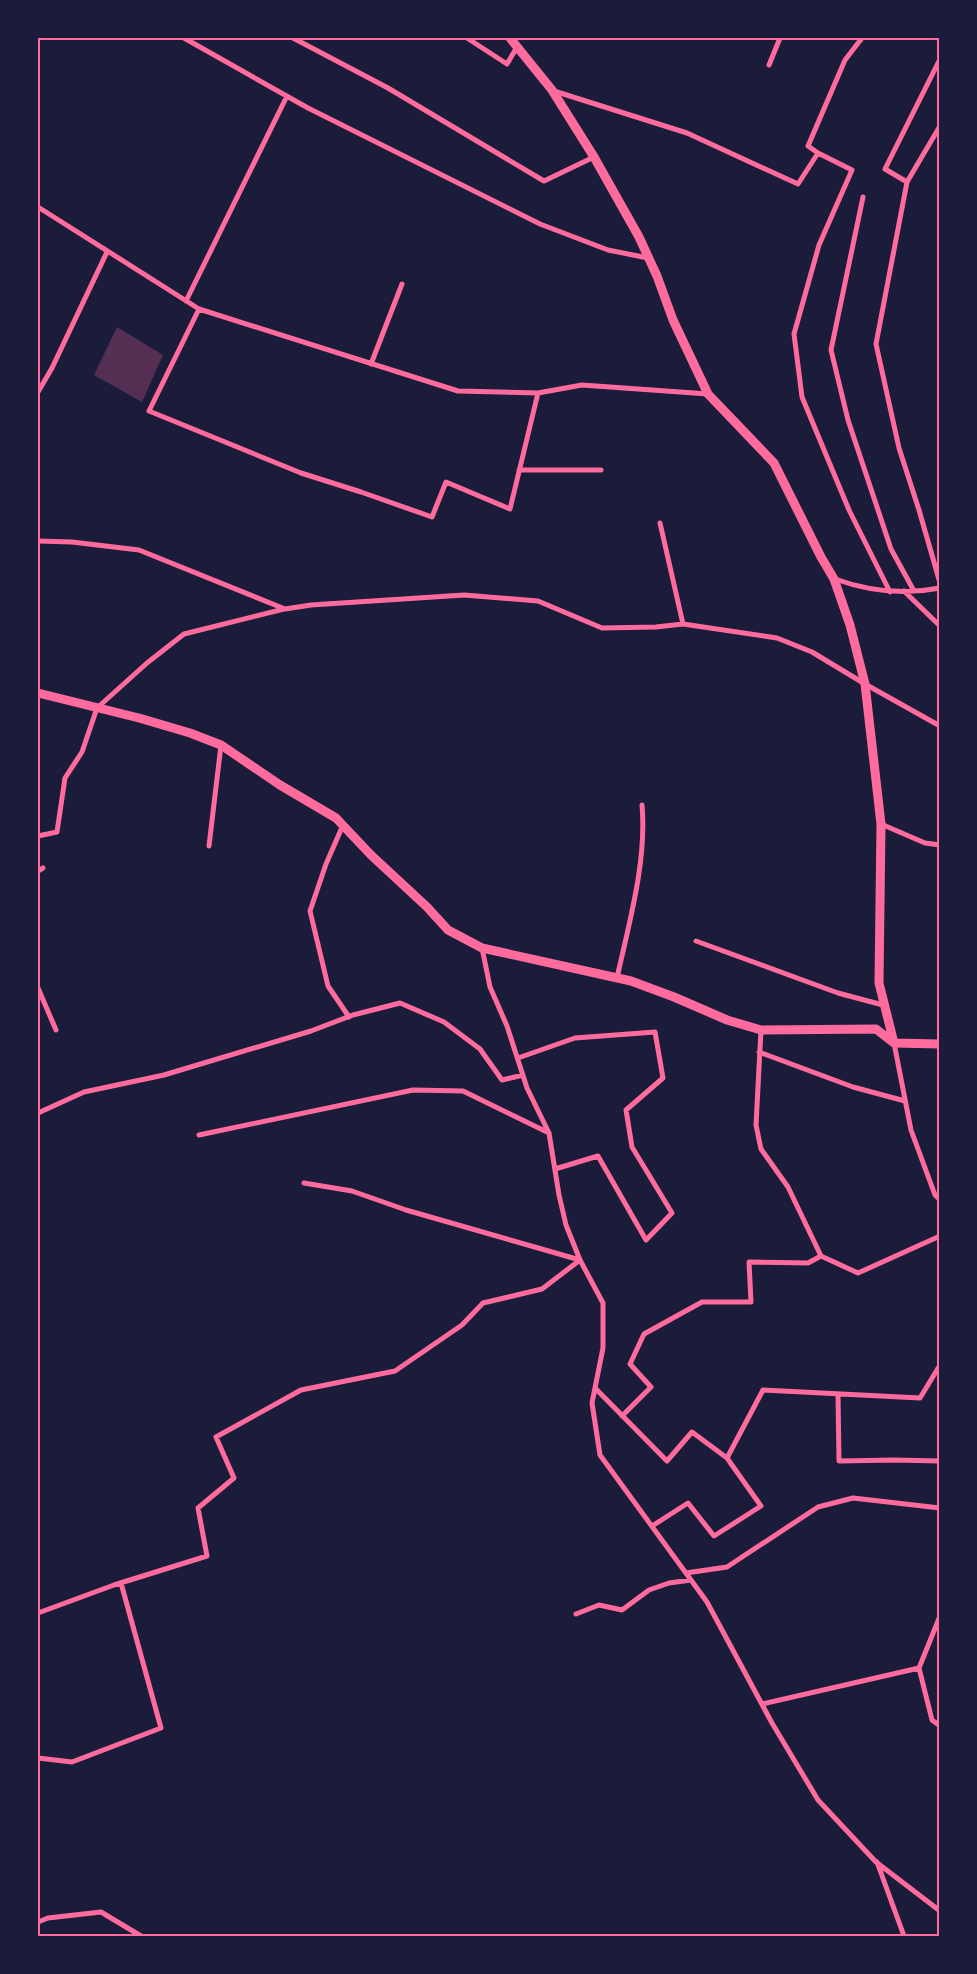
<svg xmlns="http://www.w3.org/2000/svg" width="977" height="1974" font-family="Overpass,sans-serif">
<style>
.building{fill:#542f53}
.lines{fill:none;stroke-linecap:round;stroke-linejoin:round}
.minor{stroke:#ff6b9d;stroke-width:5}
.tertiary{stroke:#ff6b9d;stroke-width:9}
.neatline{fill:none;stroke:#ff6b9d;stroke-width:2}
</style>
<rect width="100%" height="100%" fill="#1b1b3a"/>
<!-- building -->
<path class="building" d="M117,327L163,355L142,402L94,375Z"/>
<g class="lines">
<!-- minor -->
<path class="minor" d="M184,38L308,108L540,224L608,250L648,258
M293,38L388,88L544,181L594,157
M467,38L507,64L517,47
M940,59L885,169L907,182L876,344L899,448L919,510L940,583
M769,65L780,38
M554,91L687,133L798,184L818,153L852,170L819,245L794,334L802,397L849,510L890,592
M818,153L808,146L845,60L862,38
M907,182L940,126
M863,197L831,350L848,420L891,549L914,591
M38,207L199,309L149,411L301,473L361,492L432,517L446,482L510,509L538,393
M186,301L287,96
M199,309L458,391L538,393L582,385L708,394
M371,364L402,284
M38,392L52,368L107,252
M519,470H601
M660,523L683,624
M38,541L72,542L139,550L285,609L311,605L464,595L538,601L602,628L656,627L683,624L777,638L812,652L865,684L940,726
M835,579C868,591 904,595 940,588
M904,591L940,626
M881,824L925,843L940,845
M343,825L326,864L310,911L328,986L349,1017
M38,836L57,832L65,778L82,752L97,708L147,663L184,634L284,609
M209,846L221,745
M38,871L43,868
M696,941L838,993L883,1005
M482,948L490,987L507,1026L527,1088L549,1133L559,1195L566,1225L580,1260L603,1303V1348L592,1403L600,1455L707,1602L772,1723L818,1800L876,1862L940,1911
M617,978C629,923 647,861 642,805
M38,988L56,1030
M761,1030L756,1125L761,1149L788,1187L821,1256L858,1273L940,1236
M894,1043L911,1130L935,1195L940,1200
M759,1052L853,1087L905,1101
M518,1058L575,1038L655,1032L663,1078L626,1110L632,1147L672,1213L646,1240L598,1156L555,1169
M38,1113L84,1092L164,1075L311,1031L353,1015L400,1003L444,1022L480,1049L502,1080L523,1075
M199,1135L413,1090L463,1091L549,1133
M304,1183L352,1191L406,1210L580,1260
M595,1388L667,1461L692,1432L727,1458
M838,1394L839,1461L894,1460L940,1461
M622,1416L651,1387L630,1364L644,1334L702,1302H751L749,1262L808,1263L821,1256
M652,1526L688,1503L714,1536L761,1506L727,1458L763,1390L920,1398L940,1365
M686,1573L727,1567L818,1507L853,1498L940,1508
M38,1613L114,1585L207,1556L198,1508L234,1478L216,1437L301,1390L395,1371L462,1325L483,1303L542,1289L580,1260
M576,1614L599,1605L622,1610L649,1590L669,1583L691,1580
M940,1616L919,1668L932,1720L940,1726
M762,1704L919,1668
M38,1758L72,1762L161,1728L121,1583
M877,1862L904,1936
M38,1922L48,1918L101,1912L141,1936"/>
<!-- tertiary -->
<path class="tertiary" d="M510,38L552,90L594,157L639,237L657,276L673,320L708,394L774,463L821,557L834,579L850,625L865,684L881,824L879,983L894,1043
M38,693L139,718L190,733L221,745L280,785L336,818L371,855L427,907L448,930L482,948L631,981L674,997L727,1020L761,1030L876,1029L894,1043L940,1044"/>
</g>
<!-- border -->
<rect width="977" height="1974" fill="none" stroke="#1b1b3a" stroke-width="78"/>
<rect x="39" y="39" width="899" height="1896" class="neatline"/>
</svg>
